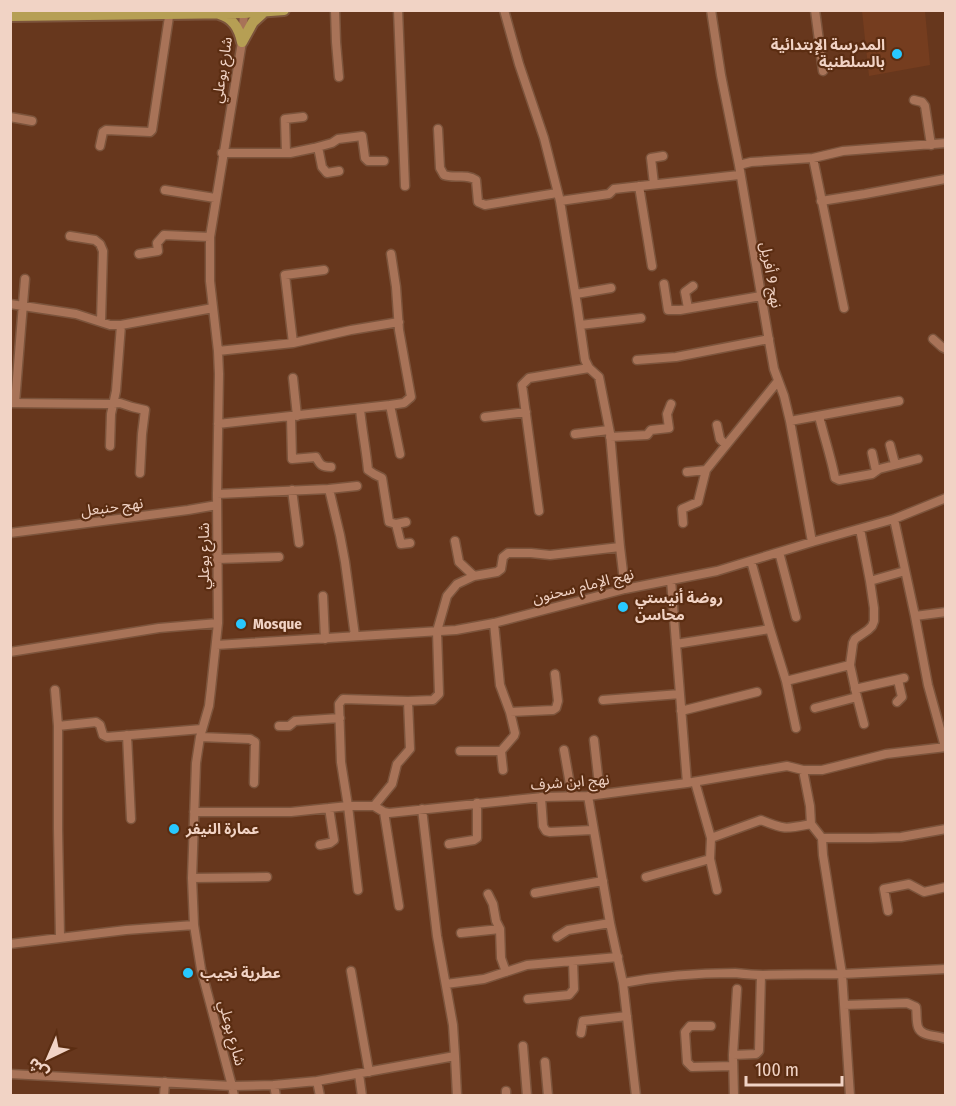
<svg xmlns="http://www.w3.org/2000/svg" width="956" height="1106" font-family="'Fira Sans Condensed','Noto Sans Arabic',sans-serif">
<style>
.built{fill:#753d1f}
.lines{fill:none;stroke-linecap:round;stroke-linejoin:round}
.minor-casing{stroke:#7c543c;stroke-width:11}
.major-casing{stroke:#7c543c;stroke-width:14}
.minor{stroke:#a87358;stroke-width:8}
.major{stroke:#b69f54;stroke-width:10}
.poi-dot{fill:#28c8ff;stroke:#5b2d12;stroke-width:2}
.labels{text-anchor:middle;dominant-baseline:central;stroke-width:4.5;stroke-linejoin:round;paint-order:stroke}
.poi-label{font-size:15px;font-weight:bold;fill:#f1d3c5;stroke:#5b2d12;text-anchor:start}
.street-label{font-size:15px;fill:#f1d3c5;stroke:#5b2d12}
</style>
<rect width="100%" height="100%" fill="#67371d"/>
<!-- built -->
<path class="built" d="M862,11H925L930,65L869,76Z"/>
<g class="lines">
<!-- minor casing -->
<g class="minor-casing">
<path id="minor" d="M335,10L336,42L339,77
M398,10L405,186
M504,10L519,64L544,138L560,201L577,305L585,360L589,368L599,377L610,433L620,547L625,589
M711,10L721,75L739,165L769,341L774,369L784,396L790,421L812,542
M815,10L823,71
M914,100L922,102L925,106L931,145
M10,117L32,121
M438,129L440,168L444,175C455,179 466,173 476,180L478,202L485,205L557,193
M100,146L103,132L106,130L150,132L152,130L170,10
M318,147L322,167L327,173L339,171
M222,153H290L314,148L332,143L338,139L362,136L365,158L368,161H384
M286,153L285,119L303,117
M813,158L844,308
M739,165L751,162L813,158L843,151L946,143
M654,184L651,158L663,156
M639,186L652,266
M165,190L215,198
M560,201L609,194L614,189L739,175
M821,201L865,194L945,179
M70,236L95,240L100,244L103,251L101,322
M139,254L158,251L157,243L164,235L210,237
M664,284L668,310H680L761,296
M576,294L611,288
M10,304L76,314L110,325H121L213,308
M688,308L685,292L693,286
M580,325L641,318
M933,339L942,347L946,349
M293,343L285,275L324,270
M218,351L293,343L351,330L399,322
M637,360L676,357L769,339
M293,378L297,416
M10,403L106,404L120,403L132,407L145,410L142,434L140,473
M15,403L25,279
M390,405L400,454
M360,409C362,430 366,449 368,470L374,474L382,478L389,522L396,524L401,544L410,543
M819,416C824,437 831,457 835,478L839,480L872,474L879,469L918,459
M291,417L292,459L316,457C320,465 322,467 331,467
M485,417L526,412
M790,421L899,401
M218,424L390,405L404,403L411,397L399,330L396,287L391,254
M717,425L720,439L726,445
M575,434L609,430
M610,437L647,435L651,430L669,428L667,414L671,404
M890,445L895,464
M110,446L111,414L116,391L121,325
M872,453L876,471
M687,472L706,470
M329,489L357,486
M292,490L299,543
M217,494L329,489L340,535L345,562L355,636
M539,511L522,385L529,378L589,368
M894,519L915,616
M683,523L682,509L698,502L706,470L778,381
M396,524L406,522
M10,533L188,510L217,505
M455,541L459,562L474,576
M779,552L796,617
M217,559L279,557
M751,561L770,629L786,681L850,665
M671,580L687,783
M870,581L905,571
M323,596L325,639
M676,644L770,629
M216,645L456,630L494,623L625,589L717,571L812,542L894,519L946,498
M10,652L159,628L218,623
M786,681L796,728
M855,689L904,678
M55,690L58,726V829L60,937
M857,697L864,724
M603,700L680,694
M408,701L433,700L439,694L437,631L447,596L457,584L474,576L497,572L501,569L503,557L508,553H531L550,555L620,547
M897,702L902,697L898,680
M815,708L857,697L850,665L853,643L855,639L868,630L872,626L874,621V608L870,581L860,529
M681,711L757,692
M510,712L553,710L556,708L558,701L555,674
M58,726L96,722L100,725L103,735L107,737L202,729
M279,726H289L295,721L340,718
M127,735L131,819
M200,737L250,739L255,742L254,783
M594,740L600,794
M945,747L928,685L915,616L946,612
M564,750L572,796
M460,751H501L514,736L515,733L510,712L500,685L494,623
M501,751L503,770
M803,770L810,806L811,824L822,838L823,855L842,974L946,969
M695,782L711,838
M588,796L610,923L623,983L636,1096
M541,797L543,826L546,831L550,832L593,830
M422,809L437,936L453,1025L455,1056
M194,812H291L348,806H374L384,812L389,813L543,797L588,796L687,783L787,766L803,770H822L886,754L946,747
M384,812L399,906
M822,838H871L901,837L946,829
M449,844L474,840L477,838V803
M320,845L330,843L334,840L329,808
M646,877L710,859
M192,878L267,877
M358,890L348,806L341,762L339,704L343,699L408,701L410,749L397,764L392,784L374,806
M717,890L710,859L711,838L761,820C785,830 786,829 811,824
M535,893L603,881
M488,894L493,904L496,921L500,929L501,958L506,972
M888,911L884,889L909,884L924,892L946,887
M461,933L500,929
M557,937L568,930L610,923
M10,944L126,930L194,925
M351,971L369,1072
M623,983C660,976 697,973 735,973C744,974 754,975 763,975C789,974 816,974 842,974L850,1096
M446,984L484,979L527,965L618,957
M528,999L569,995L574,989L573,961
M844,1005L907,1003L916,1007C917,1013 916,1021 918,1027C921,1037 938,1035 946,1039
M711,1026H690L685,1032L687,1062L692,1067L733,1066
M581,1033L583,1021L627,1016
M523,1046L527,1096
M733,1055L737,989
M545,1062L548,1096
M10,1074L232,1086L274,1085L317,1081L455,1056L457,1096
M359,1074L362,1096
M317,1081L320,1096
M274,1085L276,1096
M506,1091V1096
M164,1096L165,1082
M234,1096L232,1086L201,969L194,925L192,878L196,763L200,737L209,706L211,689L218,623L217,494L219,374L218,351L210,281V237L242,42L244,13
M734,1096L733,1055L756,1054L759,1051L761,975"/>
</g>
<!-- major casing -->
<g class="major-casing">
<path id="major" d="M219,14C233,18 239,28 242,42
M10,16L244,13L284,10
M242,42L253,22L264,12"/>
</g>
<!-- minor -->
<use href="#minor" class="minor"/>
<!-- major -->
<use href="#major" class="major"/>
</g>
<!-- markers -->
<g class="poi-dot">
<circle cx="897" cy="54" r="6"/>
<circle cx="623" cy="607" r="6"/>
<circle cx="241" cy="624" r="6"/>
<circle cx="174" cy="829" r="6"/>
<circle cx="188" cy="973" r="6"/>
</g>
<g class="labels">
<!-- poi labels -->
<g class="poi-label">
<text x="885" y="45" text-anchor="end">المدرسة الإبتدائية<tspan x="885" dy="17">بالسلطنية</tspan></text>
<text x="635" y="598">روضة أنيستي<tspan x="635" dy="17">محاسن</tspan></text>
<text x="253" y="624">Mosque</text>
<text x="186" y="829">عمارة النيفر</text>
<text x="200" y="973">عطرية نجيب</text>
</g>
<!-- street labels -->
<g class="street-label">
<text transform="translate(222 70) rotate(-81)">شارع بوعلي</text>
<text transform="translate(771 275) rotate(80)">نهج 9 أفريل</text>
<text transform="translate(112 507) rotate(-8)">نهج حنبعل</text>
<text transform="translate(204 556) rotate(-90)">شارع بوعلي</text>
<text transform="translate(583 586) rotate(-14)">نهج الإمام سحنون</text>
<text transform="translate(570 782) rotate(-4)">نهج ابن شرف</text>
<text transform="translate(232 1033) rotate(75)">شارع بوعلي</text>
</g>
</g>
<!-- border -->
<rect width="956" height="1106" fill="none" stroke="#f1d3c5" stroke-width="24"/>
<!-- north arrow -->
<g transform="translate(48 1058) rotate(224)" stroke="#5b2d12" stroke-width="4.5" paint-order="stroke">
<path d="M0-4.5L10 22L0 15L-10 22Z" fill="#f1d3c5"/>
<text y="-9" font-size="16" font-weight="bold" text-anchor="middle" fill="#f1d3c5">ش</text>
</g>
<!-- scale -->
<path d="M746 1076v9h96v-9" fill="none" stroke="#f1d3c5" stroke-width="3"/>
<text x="755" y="1076" font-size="18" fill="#f1d3c5" stroke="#5b2d12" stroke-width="4.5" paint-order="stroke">100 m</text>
</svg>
